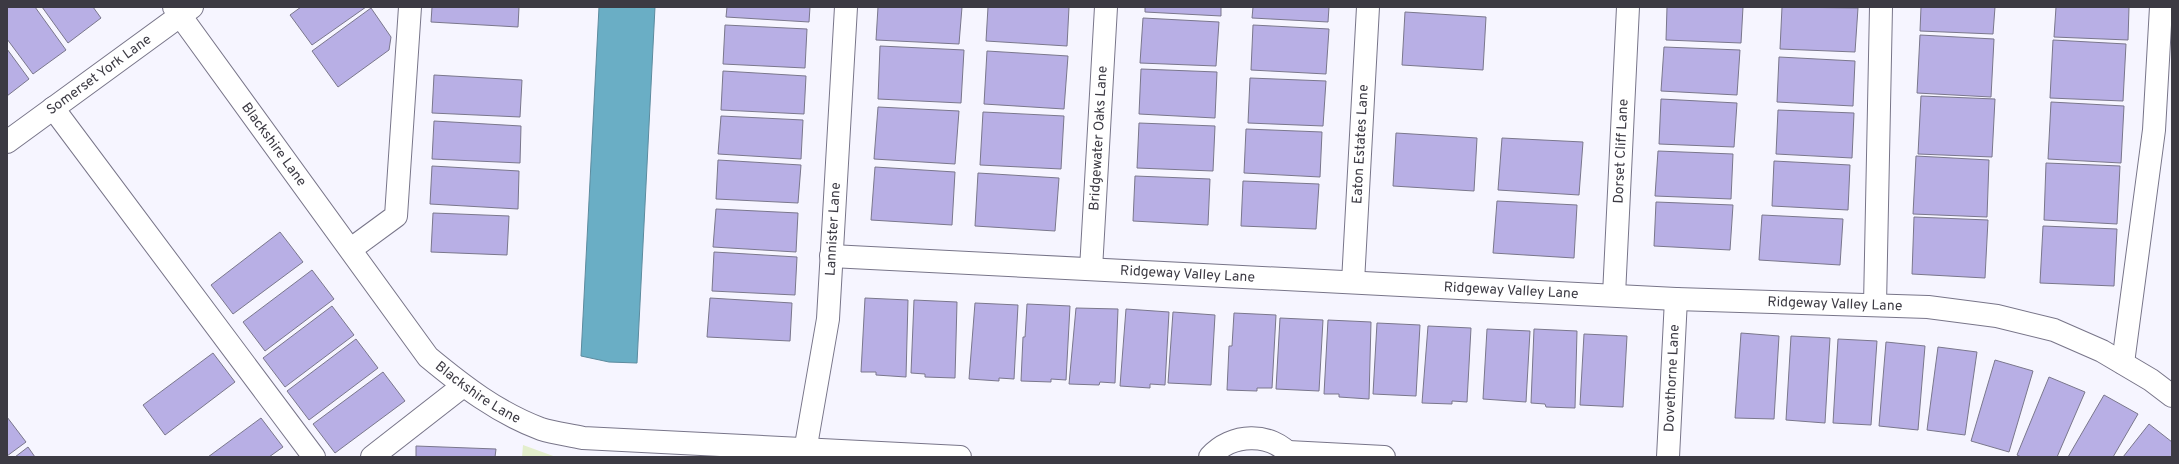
<svg xmlns="http://www.w3.org/2000/svg" width="2179" height="464" font-family="Overpass,sans-serif">
<style>
.green{fill:#e3eecc}
.water{fill:#6aaec5;stroke:#5c8b9e}
.building{fill:#b8afe5;stroke:#7a778c}
.lines{fill:none;stroke-linecap:round;stroke-linejoin:round}
.minor-casing{stroke:#787589;stroke-width:24}
.minor{stroke:#fff;stroke-width:22}
.labels{text-anchor:middle;dominant-baseline:central;stroke-width:4;stroke-linejoin:round;paint-order:stroke}
.street-label{font-size:14px;fill:#3c3a43;stroke:#f6f5ff}
</style>
<rect width="100%" height="100%" fill="#f6f5ff"/>
<!-- green -->
<path class="green" d="M523,445L556,457H522Z"/>
<!-- water -->
<path class="water" d="M599,7H655L637,363L609,362L581,356Z"/>
<!-- building -->
<path class="building" d="M7,7H35L66,50L33,74L7,39Z
M42,7H93L101,18L68,43Z
M301,7H366L312,45L290,15Z
M432,7H519L518,27L431,22Z
M727,7H810L809,22L726,17Z
M878,7H962L959,44L876,40Z
M988,7H1069L1067,46L986,41Z
M1145,7H1221V16L1145,12Z
M1253,7H1329L1328,22L1252,18Z
M1667,7H1743L1741,43L1666,40Z
M1782,7L1858,8L1855,52L1780,49Z
M1921,7H1995L1993,34L1920,31Z
M2056,7H2129L2128,40L2054,37Z
M371,8L391,37L389,50L338,87L312,51Z
M1405,12L1486,17L1483,70L1402,65Z
M1143,18L1219,22L1216,66L1140,63Z
M725,25L807,29L805,68L723,64Z
M1253,25L1329,29L1326,74L1251,70Z
M1920,35L1994,39L1991,97L1917,93Z
M2053,40L2126,44L2123,101L2050,98Z
M880,46L964,50L961,103L878,99Z
M1664,47L1740,50L1737,95L1661,91Z
M7,49L29,79L7,96Z
M987,51L1068,56L1064,109L984,104Z
M1779,57L1855,61L1853,106L1777,102Z
M1141,69L1217,72L1215,118L1139,114Z
M723,71L806,76L804,114L721,110Z
M434,75L522,80L520,117L432,113Z
M1250,78L1326,81L1323,126L1248,123Z
M1921,96L1995,99L1992,157L1918,154Z
M1661,99L1737,103L1734,147L1659,144Z
M2051,102L2124,106L2121,163L2048,159Z
M878,107L959,111L955,164L874,159Z
M1778,110L1854,113L1852,158L1776,154Z
M983,112L1064,116L1061,169L980,165Z
M721,116L803,120L801,159L718,154Z
M434,121L521,126L520,163L432,159Z
M1139,123L1215,126L1213,171L1137,168Z
M1246,129L1322,132L1320,177L1244,173Z
M1396,133L1477,138L1474,191L1393,186Z
M1502,138L1583,142L1579,195L1498,190Z
M1658,151L1733,154L1731,199L1655,196Z
M1916,156L1989,160L1987,217L1913,214Z
M718,160L801,165L798,203L716,199Z
M1774,161L1850,165L1848,210L1772,206Z
M2046,163L2120,166L2117,224L2044,220Z
M432,166L519,171L518,209L430,204Z
M875,167L955,172L952,225L871,220Z
M978,173L1059,178L1055,231L975,226Z
M1135,176L1210,179L1208,225L1133,221Z
M1243,181L1319,184L1316,229L1241,226Z
M1497,201L1577,205L1574,258L1493,253Z
M1656,202L1733,205L1730,250L1654,246Z
M716,209L798,213L796,252L713,247Z
M433,213L509,216L507,255L431,252Z
M1762,215L1843,219L1840,265L1759,260Z
M1914,217L1988,220L1985,278L1912,274Z
M2043,226L2117,229L2114,286L2040,283Z
M280,232L303,262L233,314L211,285Z
M714,252L797,257L795,295L712,291Z
M312,270L334,299L265,351L243,322Z
M710,298L792,303L790,341L707,337Z
M865,298L908,300L906,377L876,375V372H861Z
M914,300L957,302L955,378L925,377V374L911,373Z
M975,303L1018,305L1014,379L999,378V381L969,379Z
M1027,304L1070,306L1066,380L1051,379V382L1021,381L1023,337H1025Z
M332,306L354,335L285,387L263,358Z
M1076,308L1118,309L1115,383L1100,382L1099,385L1069,384Z
M1126,309L1169,312L1165,385L1150,384V388L1120,386Z
M1173,312L1215,315L1211,385L1168,383Z
M1234,313L1276,315L1272,388H1257V391L1227,390L1229,346H1232Z
M1280,318L1323,320L1319,391L1276,389Z
M1328,320L1371,322L1369,399L1339,397V394H1324Z
M1377,323L1420,325L1416,396L1373,394Z
M1428,326L1471,328L1467,402L1452,401V404L1422,403Z
M1487,329L1530,331L1526,402L1483,399Z
M1534,329L1577,331L1575,408L1546,407L1545,404L1531,403Z
M1741,333L1779,336L1774,419L1735,418Z
M1584,334L1627,336L1623,407L1580,405Z
M1791,336L1830,338L1825,423L1786,420Z
M356,339L378,368L309,420L287,391Z
M1838,339L1877,341L1871,425L1833,423Z
M1886,342L1925,346L1918,430L1879,426Z
M1938,347L1977,352L1965,435L1927,430Z
M213,353L235,382L165,435L143,405Z
M1995,360L2033,371L2009,452L1971,441Z
M383,372L405,401L335,453L313,424Z
M2049,377L2085,392L2057,457H2021L2017,455Z
M2104,395L2138,414L2113,457H2068Z
M7,417L26,442L7,456Z
M261,418L283,447L269,457H208Z
M2149,424L2172,442V457H2123Z
M416,446L496,449L495,457H416Z
M28,447L35,457H15Z"/>
<g class="lines">
<!-- minor casing -->
<g class="minor-casing">
<g id="minor">
<path id="s1" d="M174,7L428,357C463,386 498,413 541,429C554,433 570,435 583,438L960,457"/>
<path d="M53,108L314,457"/>
<path id="s2" d="M7,142L192,7"/>
<path d="M351,249L396,216L410,7"/>
<path id="s3" d="M831,256L1676,299L1928,307L1997,316L2054,330L2102,351L2151,380L2172,396"/>
<path id="s4" d="M1091,269L1106,7"/>
<path id="s5" d="M1353,282L1368,7"/>
<path id="s6" d="M1614,295L1628,7"/>
<path d="M1875,305L1881,7"/>
<path d="M2123,363L2154,130L2161,7"/>
<path d="M1288,452L1384,457"/>
<path d="M372,457L463,386"/>
<path id="s7" d="M804,457L828,319L846,7"/>
<path d="M1210,457C1231,433 1271,431 1292,457"/>
<path id="s8" d="M1668,457L1676,299"/>
</g>
</g>
<!-- minor -->
<use href="#minor" class="minor"/>
</g>
<g class="labels">
<!-- street labels -->
<g class="street-label">
<text stroke="none"><textPath href="#s2" startOffset="114">Somerset York Lane</textPath></text>
<text stroke="none"><textPath href="#s4" startOffset="131">Bridgewater Oaks Lane</textPath></text>
<text stroke="none"><textPath href="#s1" startOffset="170">Blackshire Lane</textPath></text>
<text stroke="none"><textPath href="#s5" startOffset="138">Eaton Estates Lane</textPath></text>
<text stroke="none"><textPath href="#s6" startOffset="144">Dorset Cliff Lane</textPath></text>
<text stroke="none"><textPath href="#s7" startOffset="230">Lannister Lane</textPath></text>
<text stroke="none"><textPath href="#s3" startOffset="357">Ridgeway Valley Lane</textPath></text>
<text stroke="none"><textPath href="#s3" startOffset="681">Ridgeway Valley Lane</textPath></text>
<text stroke="none"><textPath href="#s3" startOffset="1005">Ridgeway Valley Lane</textPath></text>
<text stroke="none"><textPath href="#s8" startOffset="79">Dovethorne Lane</textPath></text>
<text stroke="none"><textPath href="#s1" startOffset="494">Blackshire Lane</textPath></text>
</g>
</g>
<!-- border -->
<rect width="2179" height="464" fill="none" stroke="#3c3a43" stroke-width="16"/>
</svg>
